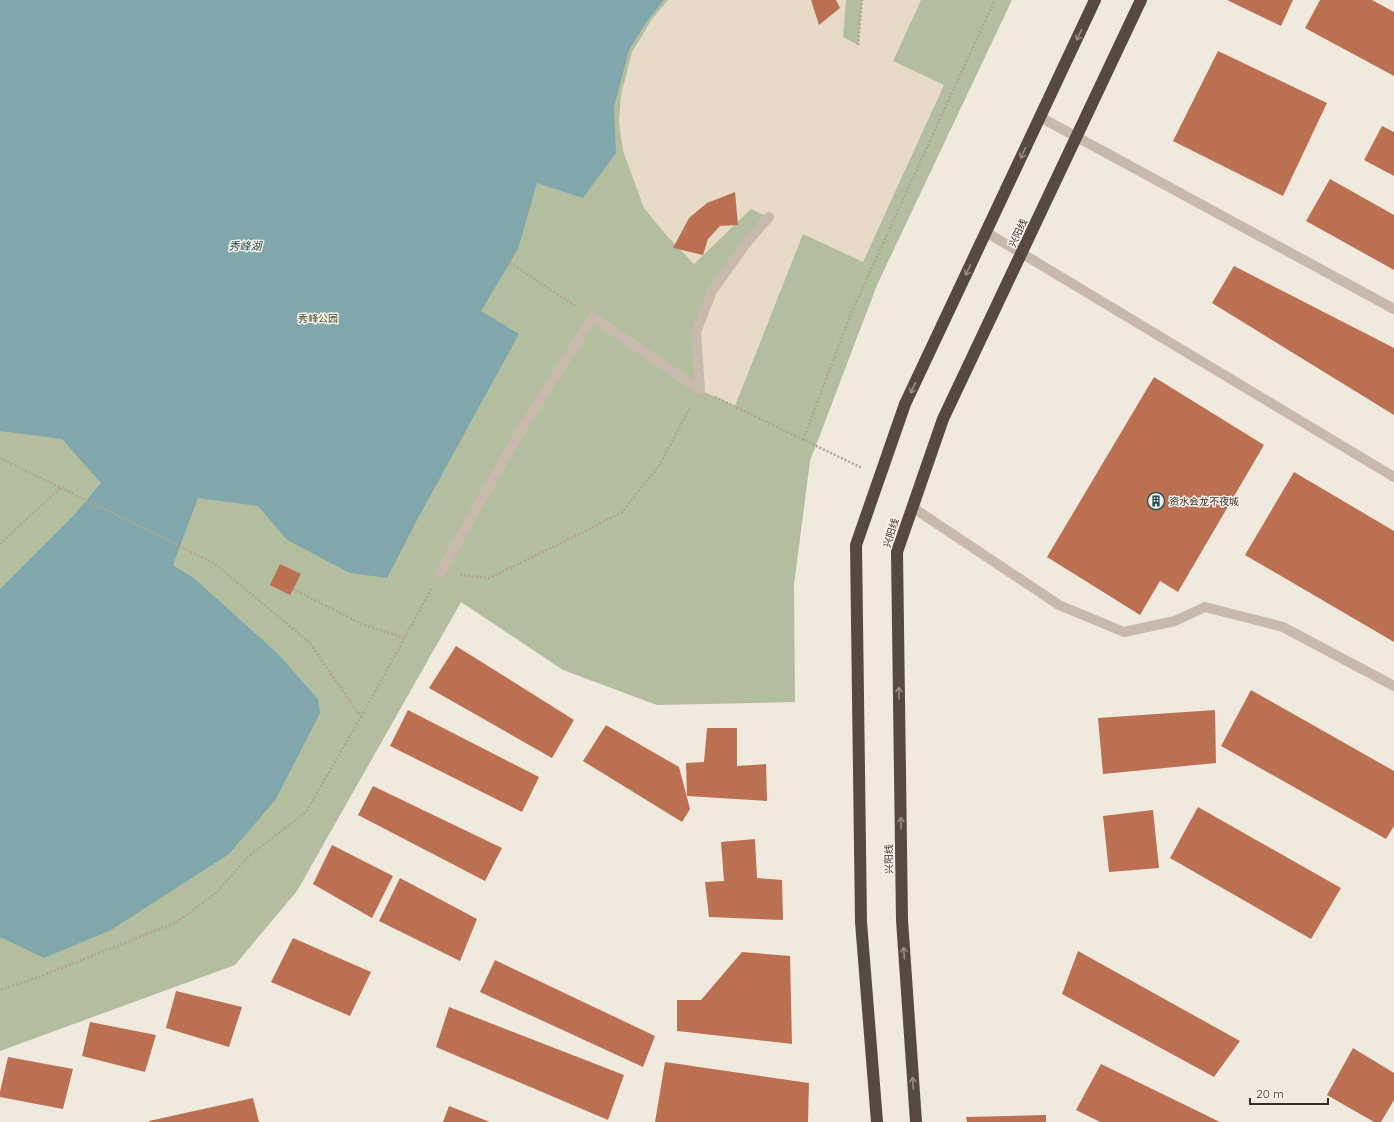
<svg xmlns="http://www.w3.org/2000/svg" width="1394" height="1122" font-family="Quicksand,'Noto Sans SC',sans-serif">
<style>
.green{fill:#b3be9f}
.plaza{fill:#e7dac7}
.water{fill:#80a7ab}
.building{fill:#bb7052}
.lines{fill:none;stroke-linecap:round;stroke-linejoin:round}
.path{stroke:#b3a395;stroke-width:2.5;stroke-dasharray:2 2;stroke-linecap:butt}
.minor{stroke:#c7b9ab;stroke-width:10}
.highway{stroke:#564942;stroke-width:12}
.oneway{stroke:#978d85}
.labels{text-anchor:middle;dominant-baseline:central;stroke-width:3;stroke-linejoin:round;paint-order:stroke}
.street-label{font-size:10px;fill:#362e2a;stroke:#f8f2ea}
.park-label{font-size:10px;fill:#445230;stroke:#f8f2ea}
.poi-label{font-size:10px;fill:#362e2a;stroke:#f8f2ea;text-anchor:start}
.water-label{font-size:11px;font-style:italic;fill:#234f54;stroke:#f8f2ea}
</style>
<rect width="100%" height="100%" fill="#f0e9de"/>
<!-- green -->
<path class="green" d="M0,0H1012L877,285L810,461L794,585L795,702L657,705L563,670L461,602L297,891L235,965L0,1051Z"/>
<!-- plaza -->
<path class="plaza" d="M668,0H846L843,37L858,45L862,0H921L893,61L944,85L863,262L803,234L735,406L700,390L696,332L712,291L768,217L751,209L694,264L667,236L644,208L623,151L619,122L621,95L632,52L652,19Z"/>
<!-- water -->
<path class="water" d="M0,0H664L647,21L629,50L614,107L616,153L583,198L537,183L518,249L481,311L519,334L417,520L387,578L350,573L287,540L258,506L198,498L173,565L195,579L278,654L318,699L320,713L276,799L229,854L111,930L44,958L0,937V589L74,515L101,483L62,439L0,431Z"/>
<!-- building -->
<path class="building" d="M811,0H836L840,8L819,25Z
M1227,0H1293L1281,26Z
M1320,0H1372L1394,12V76L1305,28Z
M1218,51L1327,103L1283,196L1173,141Z
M1382,126L1394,132V176L1364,160Z
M1330,179L1394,215V270L1306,221Z
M735,192L738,225L720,226L708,239L703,255L673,248L689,218L707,203Z
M1234,266L1394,348V415L1212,303Z
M1154,377L1264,445L1178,592L1160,581L1140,615L1047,557Z
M1294,472L1394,531V642L1245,555Z
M280,564L301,574L290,595L270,585Z
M456,646L574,720L552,758L429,688Z
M1251,690L1394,771V826L1386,839L1221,746Z
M408,710L539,777L522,812L390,746Z
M1215,710L1216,763L1103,774L1098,718Z
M606,725L679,767L690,809L682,822L583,761Z
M707,728H737V766L766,764L767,801L687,796L686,763L704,762Z
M373,786L502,848L485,881L358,815Z
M1198,807L1341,888L1311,939L1170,858Z
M1153,810L1159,868L1109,872L1103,816Z
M755,839L757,878L782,880L783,920L709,917L705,882L724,881L721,842Z
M332,845L393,876L372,918L313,884Z
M400,878L477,919L460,961L379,921Z
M293,938L371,972L350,1016L271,982Z
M1078,951L1240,1041L1214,1077L1062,994Z
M742,952L790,956L792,1044L677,1031V1000H701Z
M495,960L655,1036L643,1067L480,992Z
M176,991L242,1007L229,1047L166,1028Z
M449,1007L624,1075L608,1120L436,1047Z
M90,1022L156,1035L145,1072L82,1056Z
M1353,1048L1394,1073V1100L1381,1122H1374L1327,1095Z
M8,1057L73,1069L63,1109L0,1097V1092Z
M665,1062L809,1083L808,1122H655Z
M1101,1064L1220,1122H1100L1076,1110Z
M253,1098L259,1122H149V1121Z
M449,1106L490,1122H443Z
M1046,1115V1122H967L966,1117Z"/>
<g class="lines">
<!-- path -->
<path class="path" d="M858,45L862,0
M510,263L577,307
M715,397L862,468
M803,440L852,311L961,73L995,0
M0,458L214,563L309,642L361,717L306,812L250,855L216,893L177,922L39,977L0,990
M0,544L61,487
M460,575L489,578L588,530L622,512L660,464L691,406
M293,589L364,625L404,638
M361,717L432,588"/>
<!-- minor -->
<path class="minor" d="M1040,117L1394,309
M986,232L1394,477
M912,507L1059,605L1124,632L1175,621L1205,607L1283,627L1394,686
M440,573L520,432L593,317L700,390L696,332L712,291L747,242L769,217"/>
<!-- highway -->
<path class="highway" d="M877,1122L861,922L856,545L905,404L1095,0
M916,1122L902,920L897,552L943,419L1141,0"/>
</g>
<!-- one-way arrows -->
<defs><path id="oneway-shaft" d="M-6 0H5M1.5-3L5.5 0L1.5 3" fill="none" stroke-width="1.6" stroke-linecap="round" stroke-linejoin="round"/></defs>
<g class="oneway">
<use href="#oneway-shaft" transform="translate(1079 35) rotate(115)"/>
<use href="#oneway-shaft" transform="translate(1023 153) rotate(115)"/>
<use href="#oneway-shaft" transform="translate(968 270) rotate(115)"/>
<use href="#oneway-shaft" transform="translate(913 388) rotate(115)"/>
<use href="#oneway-shaft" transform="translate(899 693) rotate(-91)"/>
<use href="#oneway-shaft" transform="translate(901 823) rotate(-91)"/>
<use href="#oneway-shaft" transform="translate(904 953) rotate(-94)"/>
<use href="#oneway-shaft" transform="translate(913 1083) rotate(-94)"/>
</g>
<!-- icons -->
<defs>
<g id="building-ring" transform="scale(0.9)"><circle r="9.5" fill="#f8f2ea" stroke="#234f54" stroke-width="1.5"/><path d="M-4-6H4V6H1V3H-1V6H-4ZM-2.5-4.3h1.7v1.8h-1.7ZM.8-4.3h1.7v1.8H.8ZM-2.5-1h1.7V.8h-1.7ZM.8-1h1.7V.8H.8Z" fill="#234f54"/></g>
</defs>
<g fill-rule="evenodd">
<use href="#building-ring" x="1156" y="501"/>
</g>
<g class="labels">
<!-- street labels -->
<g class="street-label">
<text transform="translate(1018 233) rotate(-65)">兴阳线</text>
<text transform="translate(891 533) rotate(-72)">兴阳线</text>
<text transform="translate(889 859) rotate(-91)">兴阳线</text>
</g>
<!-- park labels -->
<g class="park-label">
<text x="318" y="318">秀峰公园</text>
</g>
<!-- poi labels -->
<g class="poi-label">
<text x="1169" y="501">资水会龙不夜城</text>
</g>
<!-- water labels -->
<g class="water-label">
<text x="245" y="246">秀峰湖</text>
</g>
</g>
<!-- scale -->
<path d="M1250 1098v6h78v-6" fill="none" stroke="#362e2a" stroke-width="2"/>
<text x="1256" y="1098" font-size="12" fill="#362e2a" stroke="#f8f2ea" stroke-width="3" paint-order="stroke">20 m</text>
</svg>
